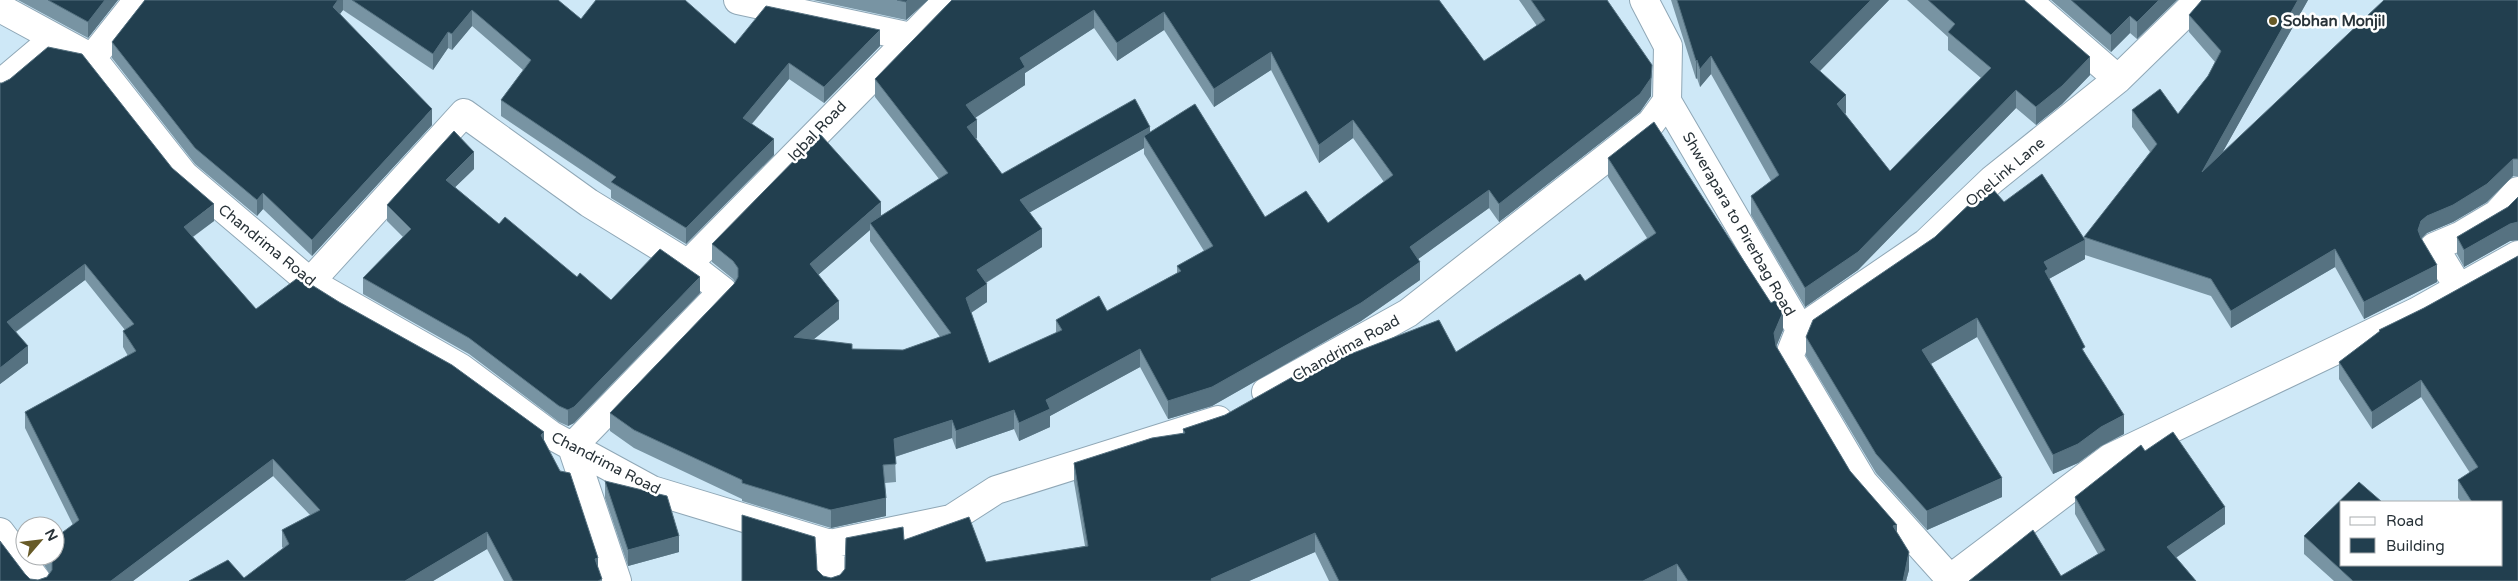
<svg xmlns="http://www.w3.org/2000/svg" width="2518" height="581" font-family="'Varela Round',sans-serif">
<style>
.lines{fill:none;stroke-linecap:round;stroke-linejoin:round}
.street-casing{stroke:#8fa7b6;stroke-width:30}
.street{stroke:#fff;stroke-width:28}
.wall{fill:#7894a3;fill-rule:evenodd}
.shaded-wall{fill:#567281}
.building{fill:#223f4f;stroke:#567281;fill-rule:evenodd}
.poi-dot{fill:#675a27;stroke:#fff;stroke-width:2}
.labels{text-anchor:middle;dominant-baseline:central;stroke-width:5;stroke-linejoin:round;paint-order:stroke}
.poi-label{font-size:15px;font-weight:bold;fill:#283238;stroke:#fff;text-anchor:start}
.street-label{font-size:15px;fill:#283238;stroke:#fff}
</style>
<rect width="100%" height="100%" fill="#cee8f7"/>
<g class="lines">
<!-- street casing -->
<g class="street-casing">
<path id="street" d="M738,0L911,37
M1644,0L1668,46L1667,101L1800,329L1789,357L1863,482L1952,581
M2027,0L2118,79
M0,8L92,58L184,175L310,282L461,368L551,435L652,490L830,544L951,519L996,490L1218,420
M92,58L138,0
M0,84L44,47L74,54
M688,264L948,0
M310,282L464,113L589,203L688,264L723,291L572,447L617,581
M2459,288L2434,247L2460,236L2497,214L2518,191
M1800,329L1926,243L1992,180L2118,79L2199,0
M1266,392L1408,313L1651,123L1667,101
M0,532L37,581
M830,544L831,581
M1947,581L2110,458L2416,312L2518,255"/>
</g>
<!-- street -->
<use href="#street" class="street"/>
</g>
<!-- wall -->
<path class="wall" d="M18,0H118L88,38Z
M145,0H558L581,19L735,44L880,46L824,103L789,79L752,124L774,155L686,244L611,198V190L501,116V100L523,70L472,26L452,50L448,48L433,70L343,10L340,14L432,125L312,256L263,209L257,216L195,164L112,58V42Z
M813,0H928L906,20Z
M952,0H1439L1484,61L1537,26L1519,0H1607L1651,96L1640,112L1499,222L1489,208L1418,259L1420,280L1361,321L1212,406L1168,419L1140,367L1050,416V427L1019,441L1014,429L956,449L952,438L895,457L896,482L885,483L886,516L831,528L742,501V499L634,448L610,431V413L734,284L735,282L733,279L712,262V244L881,216L939,179L875,97V79ZM1094,28L1117,61L1164,30L1214,107L1271,70L1319,163L1353,138L1384,182L1328,223L1265,217L1150,132L1002,174L976,139L977,138L975,117L1025,85V73ZM1144,148V154L1204,251L1177,266V273L1107,311L1056,320V333L989,363L971,313L987,302L986,283L1042,247L1030,212ZM870,230V241L940,337L903,350L852,349L814,339L839,319L818,275Z
M1671,0H1889L1820,71L1846,113L1845,114L1890,171L1981,78L1948,50V37L1907,0H2024L2090,75L2062,104L2036,125L2016,108L1858,270L1805,307L1751,215V196L1771,181L1711,74L1700,87L1697,78L1696,79Z
M2051,0H2177L2137,39L2130,33L2111,52Z
M2202,0H2308L2222,153L2518,0V176H2513L2487,202L2453,222L2427,233L2421,238L2437,282L2364,319L2335,267L2231,328L2211,296L2085,255V259L2049,279L2124,434L2101,446L2078,463L2053,474L1977,337L1931,364L2002,497L1927,530L1876,473L1806,356V337L2004,202L2084,238L2150,152L2132,127V110L2178,114L2208,76L2215,62L2189,32V15Z
M0,83L214,221L193,237L256,309L544,441L598,569L602,581H504L487,549L433,581H189L244,578L283,548L282,547V530L310,515L273,476L133,581H0L25,574L30,579L38,580L47,577L49,573L43,563V556H55L73,525L25,428V412L128,356L123,347V331L125,330L85,280L16,332L28,363L0,384Z
M1608,158L1783,330L1776,347L1850,471L1897,533L1909,570L1906,581H1329L1315,552L1249,581H742L817,570L823,576L831,578L840,575L904,540L986,562L1085,546L1074,482V463L1183,433V429L1456,352L1585,281L1647,238L1608,177Z
M474,169L455,187L499,224L611,300L700,293L574,423L568,426L559,422L469,354L363,294V278L403,237L387,221V205Z
M2518,197V240L2510,241L2464,267L2457,254V237L2508,207Z
M2518,256V581H2334L2304,554V536L2359,482L2382,502H2342V565H2502V502H2461L2458,498V480L2470,473L2421,397L2372,429L2339,379V362L2379,332V330L2424,308Z
M2145,451L2225,524L2176,557L2196,581H1969L2061,576L2098,554L2075,514V497Z
M605,481L679,552L628,566L605,498Z"/>
<!-- shaded-wall -->
<path class="shaded-wall" d="M105,0H118L88,38V22Z
M338,0H343V10L333,23V7Z
M908,0H928L906,20V2Z
M1871,0H1889L1810,81V62Z
M2159,0H2177L2137,39V22Z
M2298,0H2308L2202,189V172Z
M472,10V26L452,50V34Z
M1094,10V28L1025,73V85L966,124V105L1020,58Z
M1164,12V30L1117,61V43Z
M2130,16V33L2111,52V35Z
M880,30V46L824,103V87Z
M448,32V48L433,70V54Z
M1271,52V70L1214,107V89Z
M1711,56V74L1700,87V69Z
M2090,57V75L2062,104L2036,125V107Z
M1697,60V78L1696,79V61Z
M789,63V79L743,134V118Z
M1652,65L1651,96L1640,112L1499,222V204Z
M2016,90V108L1858,270L1805,307V288Z
M1846,95V113L1837,122V104Z
M432,109V125L312,256V240Z
M977,120V138L967,145V127Z
M1353,120V138L1319,163V145Z
M1150,127V145L1144,136V148L1020,218V200Z
M774,139V155L686,244V228Z
M474,152V169L446,196V180Z
M2513,159V176L2487,202L2453,222L2427,233L2421,239L2418,230L2421,221L2427,216Z
M1489,190V208L1410,265V247Z
M263,193V209L257,216V200Z
M881,202V220L870,223V230L810,282V264Z
M214,204V221L184,243V227Z
M2518,222V240L2510,241L2464,267V250L2510,224Z
M1042,229V247L977,288V270Z
M2085,240V259L2045,281L2044,262Z
M2335,249V267L2231,328V311Z
M1420,262V280L1361,321L1212,406L1168,419V401Z
M85,264V280L7,338V322Z
M2437,265V282L2364,319V302Z
M700,277V293L574,423L568,426V410Z
M987,284V302L966,316V298Z
M839,301V319L794,355V337Z
M1783,312V330L1774,352V333Z
M1977,318V337L1922,369V350Z
M28,346V363L0,384V368Z
M1140,349V367L1050,416V427L1019,441V423L1046,400Z
M2421,380V397L2372,429V412Z
M1014,410V429L956,449V431Z
M2124,415V434L2101,446L2078,463L2053,474V455L2101,427Z
M952,420V438L894,457V439Z
M544,432V449L541,435Z
M273,459V476L133,581H111Z
M2002,478V497L1927,530V511Z
M886,498V516L831,528V510Z
M2225,507V524L2167,564V547Z
M1897,525V543L1893,526Z
M487,532V549L433,581H405Z
M1315,533V552L1249,581H1211V579Z
M679,536V552L628,566V550Z
M1909,552V570L1906,581H1903Z
M598,558V575L595,559Z
M1677,564V581H1643Z"/>
<!-- building -->
<path class="building" d="M48,0H105L88,22Z
M145,0H338L333,7L432,109L312,240L263,193L257,200L195,148L112,42Z
M352,0H558L581,19L596,0H685L735,44L766,6L880,30L824,87L789,63L743,118L774,139L686,228L611,182L616,177L501,100L531,60L472,10L452,34L448,32L433,54Z
M897,0H908L906,2Z
M952,0H1439L1484,61L1545,20L1531,0H1607L1652,65L1651,78L1640,94L1499,204L1489,190L1410,247L1420,262L1361,303L1212,387L1168,401L1140,349L1046,400L1050,409L1019,423L1014,410L956,431L952,420L894,439L896,464L883,465L886,498L831,510L742,483V480L634,430L610,413L734,284L738,277V268L733,261L712,244L820,134L881,202L810,264L839,301L794,337L852,344V349L903,350L951,333L870,223L948,173L875,79ZM1094,10L1117,43L1164,12L1214,89L1271,52L1319,145L1353,120L1393,175L1328,223L1306,191L1265,217L1195,104L1144,136L1213,246L1177,266L1181,271L1107,311L1099,296L1056,320L1062,330L989,363L966,298L987,284L977,270L1042,229L1020,200L1150,127L1135,99L1002,174L967,127L977,120L966,105L1025,67L1020,58Z
M1677,0H1871L1810,62L1846,95L1837,104L1890,171L1991,68L1948,32L1955,24L1928,0H2024L2090,57L2062,86L2036,107L2016,90L1858,252L1805,288L1751,196L1779,175L1711,56L1700,69L1697,60L1696,61Z
M2071,0H2159L2137,22L2130,16L2111,35Z
M2202,0H2298L2202,172L2384,0H2518V159H2513L2487,184L2453,205L2427,216L2421,221L2418,230L2421,238L2437,265L2364,302L2335,249L2231,311L2211,279L2084,237L2157,144L2132,110L2160,89L2178,114L2208,76L2221,51L2189,15Z
M48,47L82,54L172,168L214,204L184,227L256,309L299,277L339,302L452,365L544,432L541,435L560,471L570,473L598,558L595,559L602,579L598,581H513L487,532L405,581H189L228,560L244,578L289,544L282,530L320,510L273,459L111,581H0V541L25,574L30,579L38,580L47,577L52,570V562L49,556H55V538L79,520L25,412L136,351L123,331L134,324L85,264L7,322L28,346L0,368V83H2L10,79Z
M1654,122L1771,303L1776,300L1783,312L1774,333L1776,346L1850,471L1897,525L1893,526L1909,552L1903,581H1688L1677,564L1643,581H1339L1315,533L1211,579L1212,581H742V515L815,537L817,570L823,576L831,578L840,575L845,569L846,538L903,527L904,540L969,517L986,562L1088,546L1074,463L1152,438L1185,433L1183,429L1225,415L1296,375L1439,320L1456,352L1580,274L1585,281L1656,233L1608,158Z
M454,131L474,152L446,180L499,224L505,217L577,277L580,273L611,300L660,249L700,277L574,407L568,410L559,406L469,338L363,278L411,229L387,205Z
M2042,174L2085,240L2044,262L2048,269L2045,271L2085,347L2082,349L2124,415L2101,427L2078,444L2053,455L1977,318L1922,350L2002,478L1927,511L1876,454L1806,337L1813,320L1935,237L1979,195L1992,188L2004,202Z
M2518,197V222L2510,224L2464,250L2457,237L2508,207Z
M2518,256V581H2353L2304,536L2359,482L2382,502H2342V565H2502V502H2472L2458,480L2478,467L2421,380L2372,412L2339,362L2380,331L2379,330L2424,308Z
M2173,432L2225,507L2167,547L2196,581H1969L2033,530L2061,576L2105,550L2075,497L2141,445L2145,451Z
M605,481L667,496L679,536L628,550Z"/>
<!-- markers -->
<circle class="poi-dot" cx="2273" cy="21" r="5"/>
<g class="labels">
<!-- poi labels -->
<g class="poi-label">
<text x="2283" y="21">Sobhan Monjil</text>
</g>
<!-- street labels -->
<g class="street-label">
<text transform="translate(817 131) rotate(-46)">Iqbal Road</text>
<text transform="translate(2005 172) rotate(-40)">OneLink Lane</text>
<text transform="translate(1739 224) rotate(60)">Shwerapara to Pirerbag Road</text>
<text transform="translate(267 245) rotate(39)">Chandrima Road</text>
<text transform="translate(1346 348) rotate(-29)">Chandrima Road</text>
<text transform="translate(606 463) rotate(27)">Chandrima Road</text>
</g>
</g>
<!-- legend -->
<rect x="2340" y="501" width="162" height="65" fill="#ffffff" stroke="#a9adaf"/>
<rect x="2350" y="517" width="25" height="8" fill="#ffffff" stroke="#a9adaf"/>
<text x="2386" y="526" font-size="15" fill="#283238">Road</text>
<rect x="2350" y="538" width="25" height="15" fill="#223f4f" stroke="#a9adaf"/>
<text x="2386" y="551" font-size="15" fill="#283238">Building</text>
<!-- north arrow -->
<g transform="translate(40 541) rotate(62)"><circle r="24" fill="#ffffff" stroke="#a9adaf"/>
<path d="M0-4L9 19L0 12L-9 19Z" fill="#675a27"/>
<text y="-8" font-size="14" font-weight="bold" text-anchor="middle" fill="#283238">N</text>
</g>
</svg>
